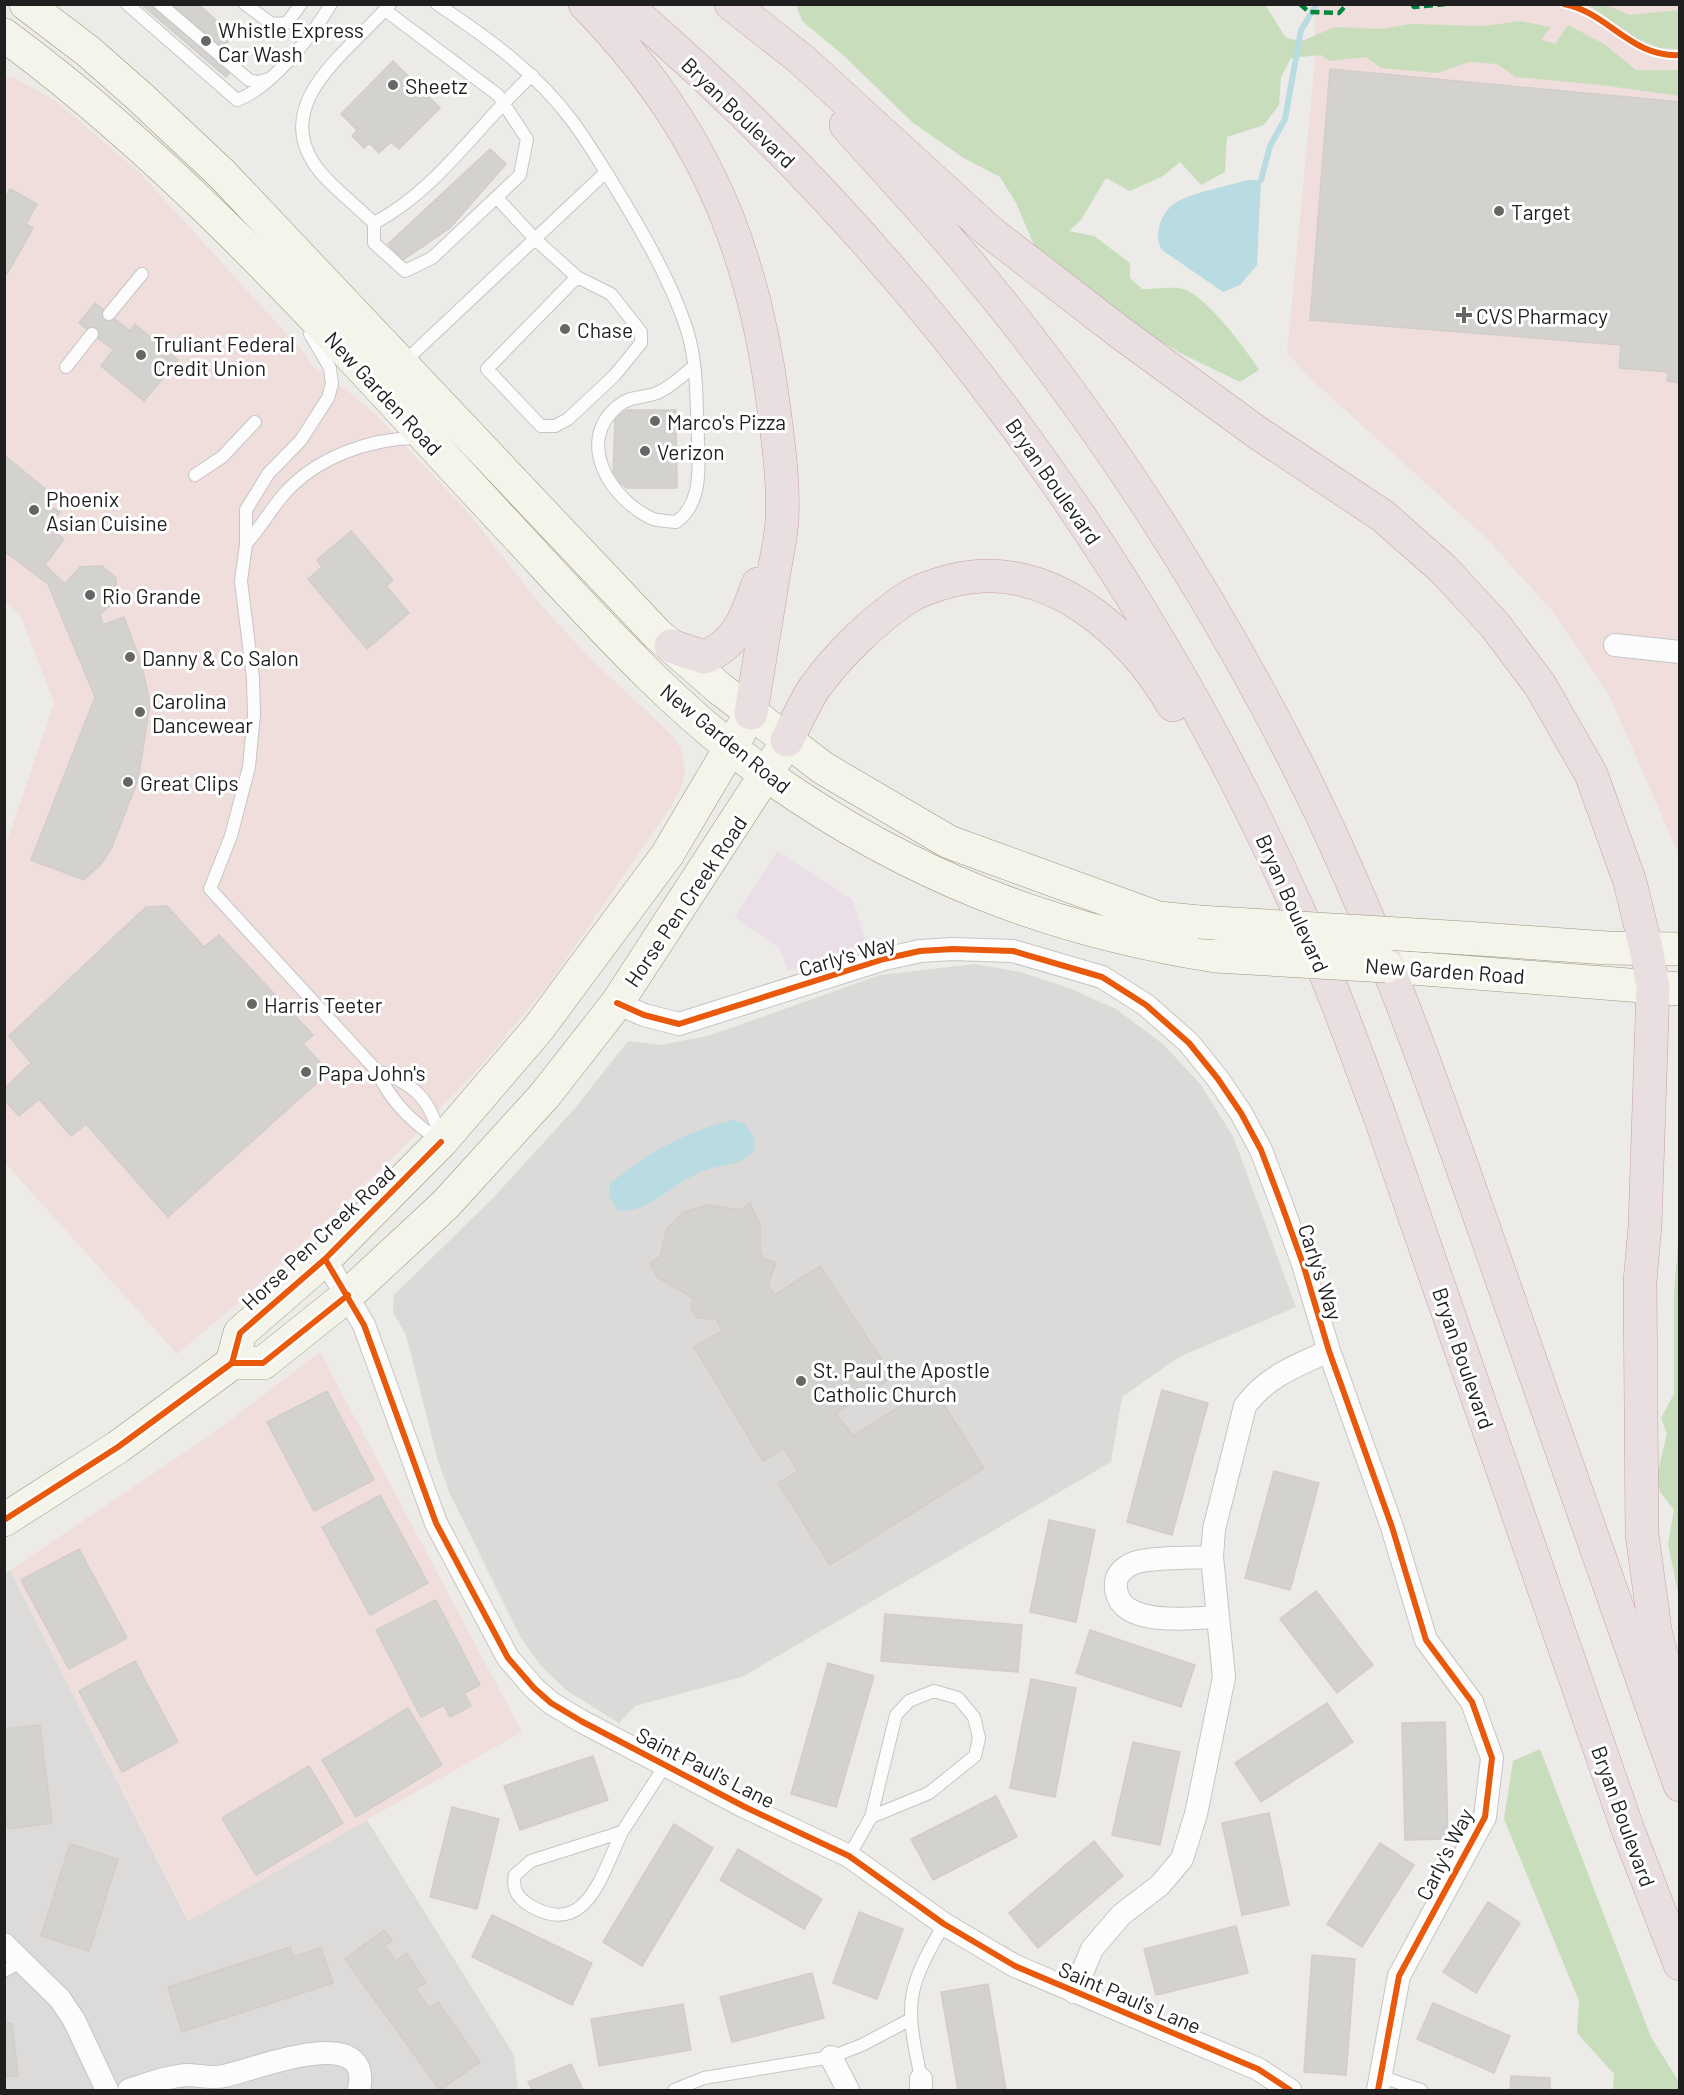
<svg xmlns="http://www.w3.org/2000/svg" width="1684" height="2095" font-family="Barlow,sans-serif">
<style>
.residential{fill:#dcdbd9}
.commercial{fill:#f0dedc}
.industrial{fill:#ebdfe7}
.religious{fill:#dbdad9}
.forest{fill:#c8ddbb}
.water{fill:#b9dbe2}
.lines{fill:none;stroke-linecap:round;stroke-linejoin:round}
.stream{stroke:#b9dbe2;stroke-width:6}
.building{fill:#d4d2cf;stroke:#d1cdc9;stroke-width:1.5}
.lane-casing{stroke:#c6c5c4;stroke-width:14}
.street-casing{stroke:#c6c5c4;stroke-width:24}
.secondary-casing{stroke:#97987e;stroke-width:34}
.highway-casing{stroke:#c59daa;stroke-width:34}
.lane{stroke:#fcfcfc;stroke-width:12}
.street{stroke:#fcfcfc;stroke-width:22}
.secondary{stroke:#f4f4eb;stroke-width:33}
.highway{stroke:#eadfe0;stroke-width:33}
.secondary-bridge-casing{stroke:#97987e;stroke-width:34;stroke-linecap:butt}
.secondary-bridge{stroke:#f4f4eb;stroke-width:33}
.quiet{stroke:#00873e;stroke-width:4.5;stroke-dasharray:9 4.5;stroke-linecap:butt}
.cycleway-casing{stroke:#fff;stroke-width:10}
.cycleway{stroke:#e8590c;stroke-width:6}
.poi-dot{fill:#676665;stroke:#fff;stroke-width:2}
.labels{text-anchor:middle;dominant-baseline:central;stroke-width:6;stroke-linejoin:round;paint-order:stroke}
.poi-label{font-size:21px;fill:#1f1f1f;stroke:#fff;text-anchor:start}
.street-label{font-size:21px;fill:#1f1f1f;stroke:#fff}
</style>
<rect width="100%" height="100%" fill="#edebe8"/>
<!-- residential -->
<path class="residential" d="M10,1570L188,1921L367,1820L514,2055L518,2090H5L4,1574Z"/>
<!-- commercial -->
<path class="commercial" d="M1315,5H1679V855L1609,695L1553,612L1487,539L1312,380L1287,353L1314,71Z
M13,77L56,101L140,173L306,355L312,366L353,395L377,416L465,509L540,604L592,660L672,735L681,749L685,769L683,783L672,805L549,984L475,1073L382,1168L238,1303L177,1354L5,1163V847L54,703L20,614L5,602L4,78Z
M320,1352L522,1732L189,1921L10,1570L212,1434Z"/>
<!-- industrial -->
<path class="industrial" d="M777,851L853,900L866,942L788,971L780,949L735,917Z"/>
<!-- religious -->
<path class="religious" d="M975,964L1020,972L1069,988L1116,1009L1163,1044L1201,1085L1233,1136L1296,1307L1179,1357L1122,1397L1111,1462L742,1677L635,1706L619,1723L566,1690L541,1666L521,1638L449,1492L438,1461L406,1335L393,1312L394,1295L494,1197L576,1107L628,1041L661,1045L711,1035L880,975Z"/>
<!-- forest -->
<path class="forest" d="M796,5H1261L1266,6L1286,38L1302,41L1335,27L1382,29L1410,24L1484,26L1520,21L1551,27L1541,40L1555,44L1568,25L1604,44L1636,70H1679V96L1601,85L1516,77L1497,64L1469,62L1437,73L1381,68L1366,57L1330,61L1321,55L1291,58L1281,77L1279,105L1264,125L1227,137L1225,172L1201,185L1180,162L1163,176L1130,191L1106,178L1081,220L1069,231L1094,236L1130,263V278L1142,289C1154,289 1173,286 1184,289C1209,299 1245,348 1259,370L1240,382L1180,353L1130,322L1034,245L1016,203L1000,177L962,157L912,122L842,54L802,21Z
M1589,5H1606L1630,15L1679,10V49L1659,48L1636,38Z
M1679,1164V1598L1668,1544L1674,1510L1660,1492L1657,1475L1667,1434L1661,1418L1674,1394V1292L1678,1245Z
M1540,1749L1651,2037L1679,2082V2090H1613L1614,2074L1577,2033L1579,2001L1504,1819L1513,1761Z"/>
<!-- water -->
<path class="water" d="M1247,180H1261L1257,265L1240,285L1223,292L1162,250C1152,235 1162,210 1178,201C1199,191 1225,187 1247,180Z
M732,1120L744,1123L754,1137L755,1149C741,1167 726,1163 706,1170C675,1180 651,1213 618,1211L609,1196L610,1183C653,1151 679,1134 732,1120Z"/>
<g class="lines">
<!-- stream -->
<path class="stream" d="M1261,180L1270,146L1285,119L1301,30L1317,4"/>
</g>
<!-- building -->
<path class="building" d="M141,4H198L233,35L224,46L241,59L226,77Z
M393,61L440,108L399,149L391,142L379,153L369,143L364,148L352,136L357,130L341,114Z
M1330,69L1680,102V383L1667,381L1668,372L1619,368L1621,345L1310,320Z
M490,149L506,164L450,228L403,260L388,244Z
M10,189L37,204L26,224L33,228L7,274L4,273V201Z
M95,303L130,331L135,324L178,360L144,401L101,366L113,350L79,323Z
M627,410H676L677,488H627L613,477L615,419Z
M4,455L55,497L49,506L60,512L48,528L64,539L45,565L65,584L80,567L102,566L116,578V601L100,614L103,625L124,617L142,666L150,704L138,780L111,849L101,864L84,880L31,860L95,697L48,584L4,551Z
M351,531L393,580L386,586L409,613L367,649L308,579L322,567L317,560Z
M167,906L204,947L219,935L313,1035L303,1044L329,1072L168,1217L86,1124L71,1136L39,1099L19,1116L4,1100V1089L31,1063L9,1036L146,907Z
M750,1203L760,1225V1248L763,1258L776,1263L768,1285L775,1295L820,1266L893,1377L836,1413L853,1436L932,1386L984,1468L830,1565L778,1483L798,1471L784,1448L763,1461L694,1347L722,1331L716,1319L698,1318L691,1310L693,1298L657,1277L650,1263L660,1257L666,1230L684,1212L707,1205L741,1210Z
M1162,1390L1208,1403L1172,1535L1127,1522Z
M327,1391L374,1480L314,1511L267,1422Z
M1274,1471L1319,1483L1290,1590L1245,1578Z
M380,1495L428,1583L370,1615L322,1527Z
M1049,1520L1095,1530L1076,1622L1030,1612Z
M79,1549L127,1638L69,1669L21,1580Z
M1316,1591L1373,1665L1337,1693L1280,1619Z
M436,1600L480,1685L464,1693L471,1706L450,1717L444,1705L421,1717L376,1630Z
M885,1614L1022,1625L1018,1672L881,1661Z
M1090,1630L1195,1665L1181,1707L1076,1673Z
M135,1661L178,1742L122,1772L79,1691Z
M828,1663L874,1676L836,1807L791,1794Z
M1031,1679L1076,1688L1055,1797L1010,1788Z
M1327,1703L1353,1742L1261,1802L1235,1763Z
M408,1708L442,1765L356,1817L322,1760Z
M1445,1722L1448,1839L1405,1840L1402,1723Z
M40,1725L52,1823L8,1829L4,1801V1729Z
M1133,1742L1180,1752L1160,1845L1112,1835Z
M593,1756L608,1800L520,1830L504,1786Z
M309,1766L343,1823L256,1875L222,1818Z
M996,1796L1017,1837L933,1880L911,1839Z
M452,1807L499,1819L477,1909L430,1897Z
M1269,1813L1289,1905L1242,1915L1222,1823Z
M674,1824L713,1848L642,1966L603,1942Z
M1094,1841L1123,1876L1038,1948L1009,1913Z
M1380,1843L1414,1865L1362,1947L1327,1924Z
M70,1844L118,1859L89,1951L41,1936Z
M738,1849L822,1899L804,1929L720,1880Z
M1488,1902L1520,1923L1476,1993L1443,1972Z
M859,1912L903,1929L877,1999L833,1983Z
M492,1915L592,1963L572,2005L472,1957Z
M1236,1926L1248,1973L1156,1995L1144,1949Z
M384,1930L392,1941L385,1946L396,1961L406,1953L426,1982L416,1989L429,2008L438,2002L480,2062L440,2090L345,1959Z
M290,1947L293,1957L321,1948L333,1983L182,2032L168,1987Z
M1312,1955L1355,1959L1346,2075L1304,2072Z
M812,1973L824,2018L732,2042L720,1997Z
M988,1984L1006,2090H958L941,1992Z
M1433,2003L1510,2036L1494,2073L1417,2039Z
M683,2004L691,2050L599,2066L591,2019Z
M12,2023L18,2076L4,2077V2024Z
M571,2064L583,2090H532L528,2082Z
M1511,2076L1550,2078V2090H1510Z"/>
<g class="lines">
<!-- lane casing -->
<g class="lane-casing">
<path id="lane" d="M127,4L237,100C271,88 312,36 331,4
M160,4L249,80L258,82L269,79
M245,4L272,24L287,23L301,4
M385,10L498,95L527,139L520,175L432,258L405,271L374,243V223C356,205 326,183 313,162C273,99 353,48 390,4
M606,172C636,221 669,275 687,330C698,365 696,403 698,439C699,468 702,504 676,522C669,521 660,521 653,519C611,500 574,442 618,406C629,396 644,398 657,393C671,387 682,376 694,366
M497,198L536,240L577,277L611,294L641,332V343L614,376L568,419L555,426H541L487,369L577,277
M374,223C439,189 479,123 532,75
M109,314L142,274
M310,334L330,368L332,384L328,398L301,440L268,474L246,510V544L241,581L253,678L254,714L249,767L231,836L210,889L377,1071C391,1102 412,1122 440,1141
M403,363L606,172C595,155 585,138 573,122C537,73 488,38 437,4
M66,367L92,334
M195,475L222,457L255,422
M246,544C260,528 271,509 285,493C317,457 371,438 418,438
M377,1071C414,1083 430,1099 440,1137
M622,1832C602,1873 587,1940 529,1905C517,1897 512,1889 515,1875L531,1861L622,1832L666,1764
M849,1856L871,1817L929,1793L975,1756L979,1738L974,1717L958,1698L934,1691L909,1701L896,1715L871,1817
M4,1971L21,1962
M1382,2077L1421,2090
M921,2079C916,2051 907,2020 913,1992C918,1968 932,1946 944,1924
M674,2090L704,2078L831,2057L862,2045L911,2019"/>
</g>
<!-- street casing -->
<g class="street-casing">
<path id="street" d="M1615,645L1680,652
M617,1003L644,1015L679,1024L884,959L920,951L953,949L1013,951L1102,977L1146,1005L1189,1043L1218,1079L1241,1113L1261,1150L1281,1203L1303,1264L1329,1351L1392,1527L1426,1640L1472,1702L1492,1758L1485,1817L1399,1976L1378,2090
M325,1259L364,1325L436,1523L508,1658L534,1688L551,1703L581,1721L745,1807L849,1856L944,1924L1015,1966L1258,2069L1290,2090
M1212,1557C1193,1558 1150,1557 1134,1563C1126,1566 1117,1573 1116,1582C1112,1629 1190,1618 1217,1617
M4,1944L60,1999L74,2020L107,2090
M1074,1992L1092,1949L1121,1915L1160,1885L1182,1859L1196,1814L1224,1677L1212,1557L1214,1529L1245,1406C1267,1376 1296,1366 1329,1351
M831,2057L848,2090
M921,2079V2090
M129,2090C148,2084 168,2076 187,2075C199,2075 212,2079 224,2076C255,2070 374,2020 359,2090"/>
</g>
<!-- secondary casing -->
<g class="secondary-casing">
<path id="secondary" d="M26,4L89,52L140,97L222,174L657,634L719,688L823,768L949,842L1158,918L1199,922
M4,35C193,174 347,354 507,525C589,613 671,708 771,778C909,875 1049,930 1216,956
M1465,938L1607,948L1680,949
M1386,966L1680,989
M232,1363L240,1333L325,1259L441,1142L538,1029L667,855L741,730
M4,1520L118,1447L232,1363H263L348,1295L446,1204L545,1095L617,1003L777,757"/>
</g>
<!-- highway casing -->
<g class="highway-casing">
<path id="highway" d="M585,4C699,120 752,242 773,402C778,440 784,481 782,520C781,539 776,559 773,578C766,623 758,668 751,713
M624,4C913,251 1146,567 1300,914C1330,980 1355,1049 1380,1117L1628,1830L1680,1964
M731,4L801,59L990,232L1122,334L1258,433L1383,516L1443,569L1494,624L1540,685L1591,774L1630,882L1646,948L1653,987L1645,1226L1640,1281L1642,1534L1655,1630L1680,1730
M846,125C886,170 926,213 965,259C1094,412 1205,584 1296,762C1374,916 1432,1080 1489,1243C1553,1424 1615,1605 1680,1785
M671,646L704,657C738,644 746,617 758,584
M787,740C796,723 804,703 815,687C839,654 873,621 907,598C921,589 938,584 954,580C1046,558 1130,630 1173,705"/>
</g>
<!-- lane -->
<use href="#lane" class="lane"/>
<!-- street -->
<use href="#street" class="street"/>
<!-- secondary -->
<use href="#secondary" class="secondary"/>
<!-- highway -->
<use href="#highway" class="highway"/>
<!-- secondary-bridge casing -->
<g class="secondary-bridge-casing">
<path id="secondary-bridge" d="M1199,922L1465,938
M1216,956L1386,966"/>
</g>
<!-- secondary-bridge -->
<use href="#secondary-bridge" class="secondary-bridge"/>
<!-- quiet -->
<path class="quiet" d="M1300,4L1309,12L1339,13L1347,4
M1412,4L1414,7L1445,4"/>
<!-- cycleway casing -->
<g class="cycleway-casing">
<path id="cycleway" d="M1564,4C1609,13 1631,58 1680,55
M617,1003L644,1015L679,1024L884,959L920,951L953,949L1013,951L1102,977L1146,1005L1189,1043L1218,1079L1241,1113L1261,1150L1281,1203L1303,1264L1329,1351L1392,1527L1426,1640L1472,1702L1492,1758L1485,1817L1399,1976L1378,2090
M325,1259L364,1325L436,1523L508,1658L534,1688L551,1703L581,1721L745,1807L849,1856L944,1924L1015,1966L1258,2069L1290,2090
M232,1363L240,1333L325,1259L441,1142
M4,1520L118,1447L232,1363H263L348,1295"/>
</g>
<!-- cycleway -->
<use href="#cycleway" class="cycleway"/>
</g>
<!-- markers -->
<g class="poi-dot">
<circle cx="206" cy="41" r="6"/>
<circle cx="393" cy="85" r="6"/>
<circle cx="1499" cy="211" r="6"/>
<path d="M1461 306h6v6h6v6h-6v6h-6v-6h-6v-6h6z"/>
<circle cx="565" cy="329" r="6"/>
<circle cx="141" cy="355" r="6"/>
<circle cx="655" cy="421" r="6"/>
<circle cx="645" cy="451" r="6"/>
<circle cx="34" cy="510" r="6"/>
<circle cx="90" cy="595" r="6"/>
<circle cx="130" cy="657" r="6"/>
<circle cx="140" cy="712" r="6"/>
<circle cx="128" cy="782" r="6"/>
<circle cx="252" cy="1004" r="6"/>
<circle cx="306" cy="1072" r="6"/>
<circle cx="801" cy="1381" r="6"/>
</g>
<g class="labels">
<!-- poi labels -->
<g class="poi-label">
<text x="218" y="29">Whistle Express<tspan x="218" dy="24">Car Wash</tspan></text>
<text x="405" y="85">Sheetz</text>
<text x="1511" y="211">Target</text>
<text x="1476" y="315">CVS Pharmacy</text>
<text x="577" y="329">Chase</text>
<text x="153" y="343">Truliant Federal<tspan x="153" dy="24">Credit Union</tspan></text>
<text x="667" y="421">Marco's Pizza</text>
<text x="657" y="451">Verizon</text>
<text x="46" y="498">Phoenix<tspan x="46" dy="24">Asian Cuisine</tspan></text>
<text x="102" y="595">Rio Grande</text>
<text x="142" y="657">Danny &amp; Co Salon</text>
<text x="152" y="700">Carolina<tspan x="152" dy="24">Dancewear</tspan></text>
<text x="140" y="782">Great Clips</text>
<text x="264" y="1004">Harris Teeter</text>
<text x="318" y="1072">Papa John's</text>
<text x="813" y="1369">St. Paul the Apostle<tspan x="813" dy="24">Catholic Church</tspan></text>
</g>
<!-- street labels -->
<g class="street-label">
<text transform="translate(739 112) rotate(44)">Bryan Boulevard</text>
<text transform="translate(384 393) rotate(47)">New Garden Road</text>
<text transform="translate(1054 481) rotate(55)">Bryan Boulevard</text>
<text transform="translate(726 738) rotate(39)">New Garden Road</text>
<text transform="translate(685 901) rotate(-56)">Horse Pen Creek Road</text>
<text transform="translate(1293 903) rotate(66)">Bryan Boulevard</text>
<text transform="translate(847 955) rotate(-16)">Carly's Way</text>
<text transform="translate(1445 970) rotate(4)">New Garden Road</text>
<text transform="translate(318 1237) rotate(-43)">Horse Pen Creek Road</text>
<text transform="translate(1321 1272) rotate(72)">Carly's Way</text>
<text transform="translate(1464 1358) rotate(71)">Bryan Boulevard</text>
<text transform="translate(706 1767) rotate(27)">Saint Paul's Lane</text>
<text transform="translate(1624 1816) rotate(70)">Bryan Boulevard</text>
<text transform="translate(1444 1854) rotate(-63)">Carly's Way</text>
<text transform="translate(1130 1997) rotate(23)">Saint Paul's Lane</text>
</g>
</g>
<!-- border -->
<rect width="1684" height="2095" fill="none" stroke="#1f1f1f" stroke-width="12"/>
</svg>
